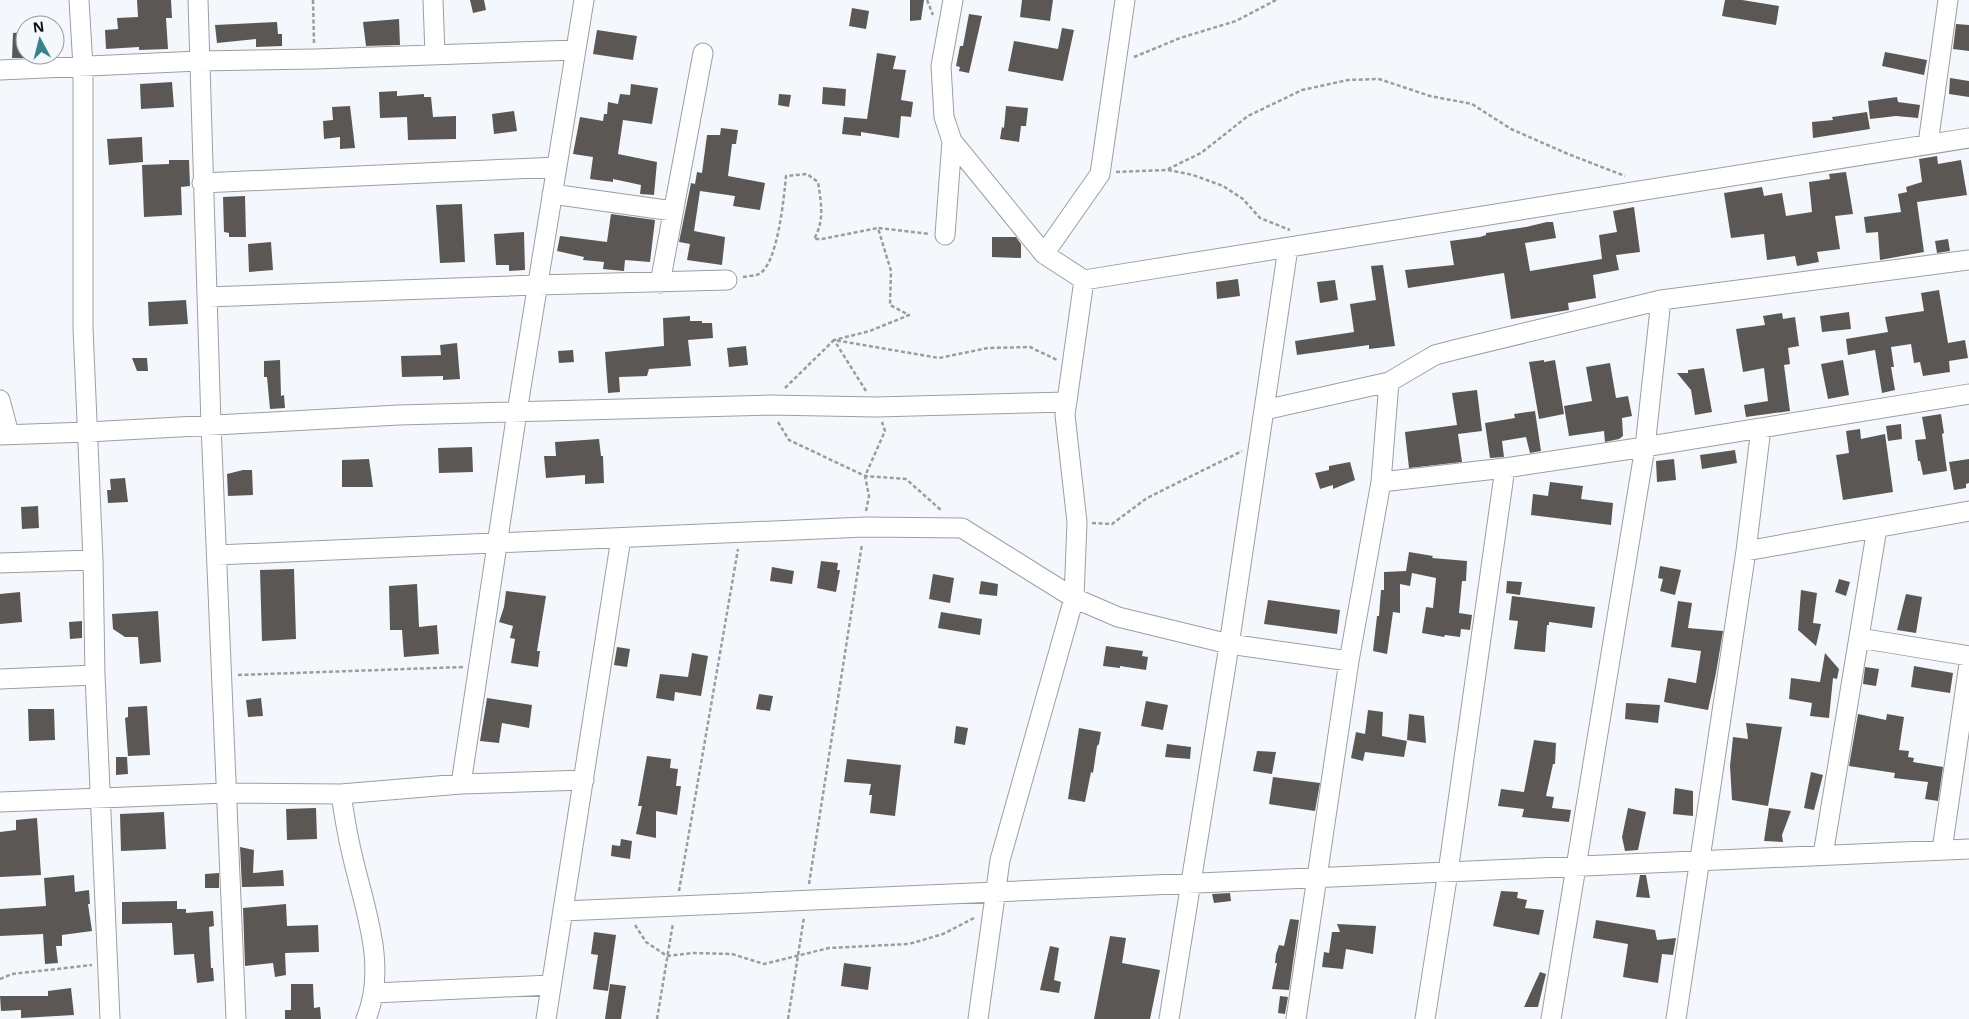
<svg xmlns="http://www.w3.org/2000/svg" width="1969" height="1019" font-family="'Noto Sans',sans-serif">
<style>
.building{fill:#5b5755}
.lines{fill:none;stroke-linecap:round;stroke-linejoin:round}
.minor-casing{stroke:#9b9fa2;stroke-width:21}
.path{stroke:#9a9da0;stroke-width:2.5;stroke-dasharray:4 2.5;stroke-linecap:butt}
.minor{stroke:#fff;stroke-width:19}
</style>
<rect width="100%" height="100%" fill="#f4f8fc"/>
<!-- building -->
<path class="building" d="M137,0H171L172,18H166L168,49L139,50V47L106,49L105,30L118,29L117,18L138,17Z
M470,0H484L486,10L473,13Z
M910,0H924L921,20L910,21Z
M1022,0H1053L1050,21L1020,17Z
M1725,0H1742L1779,6L1776,25L1722,16Z
M852,8L869,11L866,29L849,26Z
M969,14L982,16L969,73L959,71L960,67L956,66L960,46H963Z
M399,19L400,45L366,46L363,22Z
M277,22L278,34H282V46L256,47V39L217,43L215,25Z
M1956,24L1969,25V51L1953,49Z
M1062,28L1074,30L1063,81L1008,71L1014,41L1058,49Z
M597,30L637,36L633,60L593,54Z
M25,32V58H12L13,33Z
M1885,52L1927,60L1924,75L1882,66Z
M877,53L896,56L893,69L906,70L901,100L913,102L911,117L901,116L899,138L861,132V136L842,134L844,117L867,119Z
M1950,78L1969,81V97L1949,94Z
M172,82L174,107L141,109L140,84Z
M631,84L658,88L652,124L623,120L618,154L657,162L654,195L640,194L641,185L613,179V182L590,179L593,157L573,154L580,117L603,121L604,114H607L608,102L618,104L620,94L630,95Z
M823,87L846,89L845,106L822,104Z
M397,91V96L424,94V97H431L433,117L456,116V139L408,140L407,117L380,118L379,92Z
M779,94L791,95L789,107L778,105Z
M1897,97L1898,102L1920,105L1918,118L1896,116L1870,119L1868,101Z
M350,106L355,148L340,149V137L324,139L323,121L333,120L332,107Z
M1006,106L1028,108L1026,126H1021L1019,142L1000,139L1002,127L1004,128Z
M514,111L517,131L494,134L492,114Z
M1867,112L1870,129L1813,138L1812,122L1833,120L1832,117Z
M721,128L738,130L736,144H732L728,176L765,183L760,210L733,206L735,196L700,191L694,231L725,237L722,265L687,260L690,244L679,242L691,183L695,184L697,172L702,173L707,135H720Z
M142,137L143,162L109,165L107,139Z
M1937,156L1938,164L1961,160L1967,195L1917,202L1924,252L1880,260L1878,232L1866,233L1864,217L1901,212L1898,194L1907,192L1906,187L1922,182L1919,159Z
M169,160H189L190,186L181,187L182,215L144,217L142,165L169,164Z
M1846,172L1853,214L1835,216L1840,249L1817,252L1819,262L1797,266L1795,256L1767,260L1764,234L1731,238L1724,193L1762,187L1764,196L1782,193L1786,216L1812,212L1809,182L1830,179L1829,174Z
M245,196L246,237H229V233L224,232L223,197Z
M462,204L465,262L440,263L436,205Z
M1634,207L1640,252L1616,255L1619,270L1593,275L1596,298L1568,303L1569,310L1511,319L1504,273L1408,288L1405,270L1454,265L1450,241L1480,237L1486,235V233L1526,227L1547,222H1553L1556,238L1525,243L1530,271L1602,259L1599,235L1617,232L1613,211Z
M611,214L655,220L650,262L625,260L624,271L603,269L604,262L583,260L584,257L557,251L560,236L607,242Z
M524,232L525,270L509,271V265H496L494,234Z
M992,237H1016L1021,244V258L992,257Z
M1948,239L1950,251L1937,253L1935,241Z
M271,242L273,270L249,272L248,244Z
M1383,265L1395,346L1369,349V345L1297,355L1295,341L1354,332L1350,304L1376,300L1371,266Z
M1238,279L1240,296L1217,299L1216,282Z
M1335,280L1338,300L1320,303L1317,282Z
M1939,290L1948,343L1965,340L1968,358L1949,361L1950,372L1923,376L1920,362L1914,363L1911,344L1891,347L1894,367H1891L1895,390L1882,393L1875,350L1848,355L1846,339L1888,332L1885,317L1924,311L1921,293Z
M186,300L188,324L149,326L148,302Z
M1849,312L1851,329L1822,332L1820,316Z
M1782,313L1783,319L1795,317L1799,346L1788,348L1790,364L1784,365L1790,411L1746,417L1744,405L1768,401L1764,368L1743,372L1736,329L1765,325L1763,316Z
M690,316V321H702V323H712L713,338L688,340L691,366L649,369L647,376L619,377L620,392L608,393L605,352L664,346L663,318Z
M457,343L460,379L443,380V376L402,377L401,356L441,355L440,345Z
M746,346L748,365L729,367L727,348Z
M573,350L574,362L559,363L558,351Z
M132,358H147L148,371H137Z
M280,360L281,396L284,395L285,408L270,409L267,377H264V361Z
M1544,360V362L1555,360L1564,414L1539,419L1529,362Z
M1843,360L1849,395L1828,399L1821,364Z
M1610,363L1616,398L1628,396L1632,416L1622,418L1623,436L1619,439L1605,442L1604,431L1569,436L1564,406L1592,401L1586,367Z
M1704,368L1712,412L1695,415L1691,390L1677,373H1688V370Z
M1477,390L1482,431L1458,434L1462,462L1409,468L1405,432L1457,425L1452,393Z
M1535,411L1541,451L1530,453L1526,437L1502,441L1504,457L1490,458L1485,423L1515,418L1514,414Z
M1941,414L1944,433L1942,434L1947,471L1923,475L1920,461H1918L1915,440L1926,439L1922,417Z
M1901,424L1902,439L1888,441L1886,426Z
M1860,429L1861,439L1885,434L1893,492L1843,500L1836,455L1849,453L1846,431Z
M599,439L601,456H603L604,483L585,484V475L546,478L544,456H556L555,442Z
M472,447L473,472L439,473L438,448Z
M1735,450L1737,463L1702,469L1700,455Z
M369,459L373,487H342V460Z
M1674,459L1676,480L1657,482L1656,461Z
M1969,459V483L1966,484V488L1954,490L1949,462Z
M1350,462L1355,480L1333,489V485L1320,489L1315,473L1329,470V466Z
M243,470H252L253,495L228,496L227,474Z
M125,478L128,502L108,503L107,490H111L110,479Z
M1550,482L1583,486L1581,499L1613,503L1611,525L1531,515L1533,494L1548,496Z
M38,506L39,528L22,529L21,507Z
M1409,552L1433,556L1432,558L1467,561L1466,581H1462L1459,613L1472,615L1470,630L1461,629L1460,637L1445,635L1444,637L1422,633L1426,607L1433,608L1436,578L1412,573L1410,586L1400,584V613L1393,612L1387,654L1373,651L1377,616H1379L1381,590H1384V572L1406,571Z
M821,561L838,563L837,570H840L836,592L817,588Z
M1660,566L1681,570L1675,595L1660,591L1663,579L1658,578Z
M772,567L794,571L792,584L770,581Z
M294,569L296,639L262,641L260,570Z
M933,574L954,578L950,603L929,599Z
M1839,579L1850,582L1846,596L1835,592Z
M981,581L998,584L997,596L979,594Z
M1507,581L1522,582L1520,595L1506,593Z
M417,584L419,627L437,625L439,654L404,657L402,630H390L389,586Z
M1801,590L1817,593L1813,623L1821,624L1816,646L1798,630Z
M506,591L546,596L537,651H540L538,667L511,663L515,639L510,638L513,626L499,622L504,607Z
M20,592L22,622L0,624V594Z
M1906,594L1922,597L1916,633L1897,630Z
M1512,596L1595,607L1592,628L1549,622V625H1547L1545,652L1514,649L1518,621L1509,620Z
M1268,600L1340,610L1337,634L1264,624Z
M1678,601L1692,603L1688,628L1723,631L1716,673L1708,710L1664,702L1668,678L1696,683L1701,651L1671,647Z
M158,611L161,662L140,664L138,637H125L113,629L112,614Z
M941,612L982,619L980,635L938,628Z
M82,621V638L70,639L69,622Z
M1106,646L1143,651L1142,656L1148,657L1146,670L1120,666V668L1103,666Z
M617,647L630,649L627,667L614,665Z
M692,653L708,656L701,696L675,692L674,701L656,698L660,674L688,677Z
M1825,653L1839,669L1837,679L1833,678L1829,718L1810,716L1812,703L1789,699L1791,678L1820,682Z
M1914,666L1953,673L1950,693L1911,687Z
M1865,667L1879,669L1876,686L1863,684Z
M759,694L773,696L770,711L756,709Z
M261,698L263,716L248,717L246,700Z
M487,698L532,705L529,728L502,723L499,743L480,741Z
M1146,701L1168,705L1163,730L1141,726Z
M1626,703L1660,705L1658,723L1625,719Z
M147,706L150,755L128,756L125,718L128,717V707Z
M28,709H54L55,740L29,741Z
M1368,710L1383,712L1382,736L1407,741L1404,757L1365,752L1363,761L1351,758L1356,732L1365,734Z
M1409,714L1424,716L1426,743L1407,740Z
M1858,714L1886,720L1887,714L1904,717L1899,750L1909,751L1908,757L1914,758L1913,762L1943,767L1938,801L1925,799L1928,782L1894,778L1895,773L1849,766Z
M1746,723L1782,727L1768,806L1732,800L1730,766L1733,737L1748,739Z
M956,726L968,728L965,745L954,743Z
M1079,728L1101,732L1099,744L1097,746L1093,773L1091,772L1085,802L1068,799Z
M1534,740L1556,743L1555,764H1553L1546,796L1554,797L1552,808L1571,810L1569,822L1522,817L1524,809L1498,806L1501,789L1524,792Z
M1167,744L1191,747L1190,759L1165,757Z
M1257,751L1276,752L1272,774L1253,771Z
M647,756L671,759L670,768L678,769L676,786H681L677,815L656,811V838L636,834L642,806H638Z
M116,757H127L128,774L116,775Z
M847,759L901,765L895,816L870,813L872,795H869L871,784L844,782Z
M1811,772L1823,775L1814,810L1804,808Z
M1273,777L1320,783L1315,811L1269,804Z
M1675,788L1693,791V816L1673,814Z
M316,808L317,839L287,840L286,809Z
M1628,808L1646,812L1638,850L1625,851L1622,837Z
M1769,808L1791,811L1782,835L1783,842L1764,841Z
M164,812L166,849L121,851L120,814Z
M37,818L41,875L0,877V832L16,830V820Z
M621,839L632,841L630,859L611,856L612,845L620,846Z
M240,847L254,850L253,873L283,870L284,886L242,887Z
M219,873V888H205V874Z
M74,875L75,892L89,890L90,904H88L92,931L62,935V946H56L58,963L45,964L43,934L0,936V909L46,906L44,878Z
M1640,875H1646L1650,898L1636,897Z
M1501,891L1518,892L1517,898L1527,900L1525,908L1544,910L1539,935L1493,926Z
M1230,893L1231,901L1214,903L1212,894Z
M177,901V909H186V913L213,911L214,926L209,927L211,968H213L214,981L197,983L194,954L174,955L172,923L122,924V902Z
M286,904L287,926L318,925L319,952L285,953L286,975L275,977L273,963L245,966L243,908Z
M1290,919L1299,920L1289,990L1272,989L1277,963H1275L1276,954L1279,945L1284,946Z
M1596,920L1655,930L1657,940L1676,938L1673,955L1662,954L1658,983L1623,977L1628,944L1593,938Z
M1337,924L1376,926L1373,954L1346,949L1343,969L1322,967L1324,952L1329,953L1332,932H1340Z
M594,932L616,935L608,991L593,989L598,955L591,954Z
M1110,936L1126,938L1122,963L1160,970L1150,1019H1094Z
M1050,946L1059,948L1054,980L1061,982L1059,993L1040,990Z
M844,963L871,967L868,990L841,986Z
M1540,972L1546,974L1538,1007H1524Z
M291,984H313L314,1008L320,1007L321,1019H285V1010H291Z
M610,984L626,986L621,1019H605Z
M71,988L74,1015L21,1018V1010L1,1011L0,996H48V991Z
M1280,996L1288,997L1285,1014L1278,1013Z"/>
<g class="lines">
<!-- minor casing -->
<g class="minor-casing">
<path id="minor" d="M79,0L83,67V328L93,560L95,675L110,1019
M198,0L211,425L236,1019
M433,0L435,55
M0,70L199,61L315,59L576,50
M952,141L944,117L941,66L953,0
M1928,144L1948,0
M202,183L557,167
M552,194L673,211
M945,235L952,141L1044,254
M1084,280L1969,138
M660,283L703,53
M207,297L537,285L727,280
M0,400L9,434
M1264,410L1389,382L1435,355L1458,349L1661,300L1969,260
M0,435L88,432L399,415L769,405L876,407L1067,402
M1381,482L1505,468L1638,448L1969,394
M1746,551L1969,511
M217,555L865,527L962,528L1074,598L1118,617L1229,644L1349,661
M0,563L93,560
M1859,638L1969,656
M0,679L95,675
M461,784L517,412L584,0
M341,794C344,814 347,834 352,854C364,908 388,965 366,1019
M0,802L227,793L341,794L461,784L584,780
M1942,850L1969,664
M1823,855L1877,528
M563,911L1969,849
M374,993L550,985
M546,1019L621,538
M978,1019L1000,860L1074,598L1077,522L1065,415L1084,280L1044,254L1100,174L1125,0
M1169,1019L1228,652L1288,248
M1296,1019L1349,661L1381,482L1389,382
M1425,1019L1448,872L1505,468
M1551,1019L1645,447L1661,300
M1676,1019L1746,551L1761,428"/>
</g>
<!-- path -->
<path class="path" d="M313,0L314,43
M927,0L933,15
M1134,57L1180,38L1236,21L1276,0
M1168,170L1193,175L1223,186L1243,199L1260,218L1290,230
M1116,172L1166,170L1201,153L1248,116L1302,90L1348,80L1379,79L1430,96L1472,104L1511,129L1568,154L1625,176
M743,277C748,276 755,276 759,274C778,264 784,196 786,176L807,174L818,182C821,203 825,220 814,239H822L878,228
M785,388L834,340L939,358L988,348L1030,347L1057,360
M866,391L834,340L870,331L909,315L890,305L891,271L878,228L930,234
M778,422L789,440L865,476L906,479L942,511
M866,511L869,496L865,476L885,431L882,422
M1092,523L1112,524L1147,498L1242,451
M238,675L463,667
M809,884L862,544
M679,891L738,549
M635,925L646,942L667,956L692,953L732,954L764,964L829,948L909,944L943,934L976,917
M0,979L12,974L92,965
M657,1019L673,923
M788,1019L804,917"/>
<!-- minor -->
<use href="#minor" class="minor"/>
</g>
<!-- north arrow -->
<g transform="translate(40 40) rotate(353)"><circle r="24" fill="#f4f8fc" stroke="#989a9d"/>
<path d="M0-4L9 19L0 12L-9 19Z" fill="#3a828a"/>
<text y="-8" font-size="14" font-weight="bold" text-anchor="middle" fill="#0d0e0f">N</text>
</g>
</svg>
